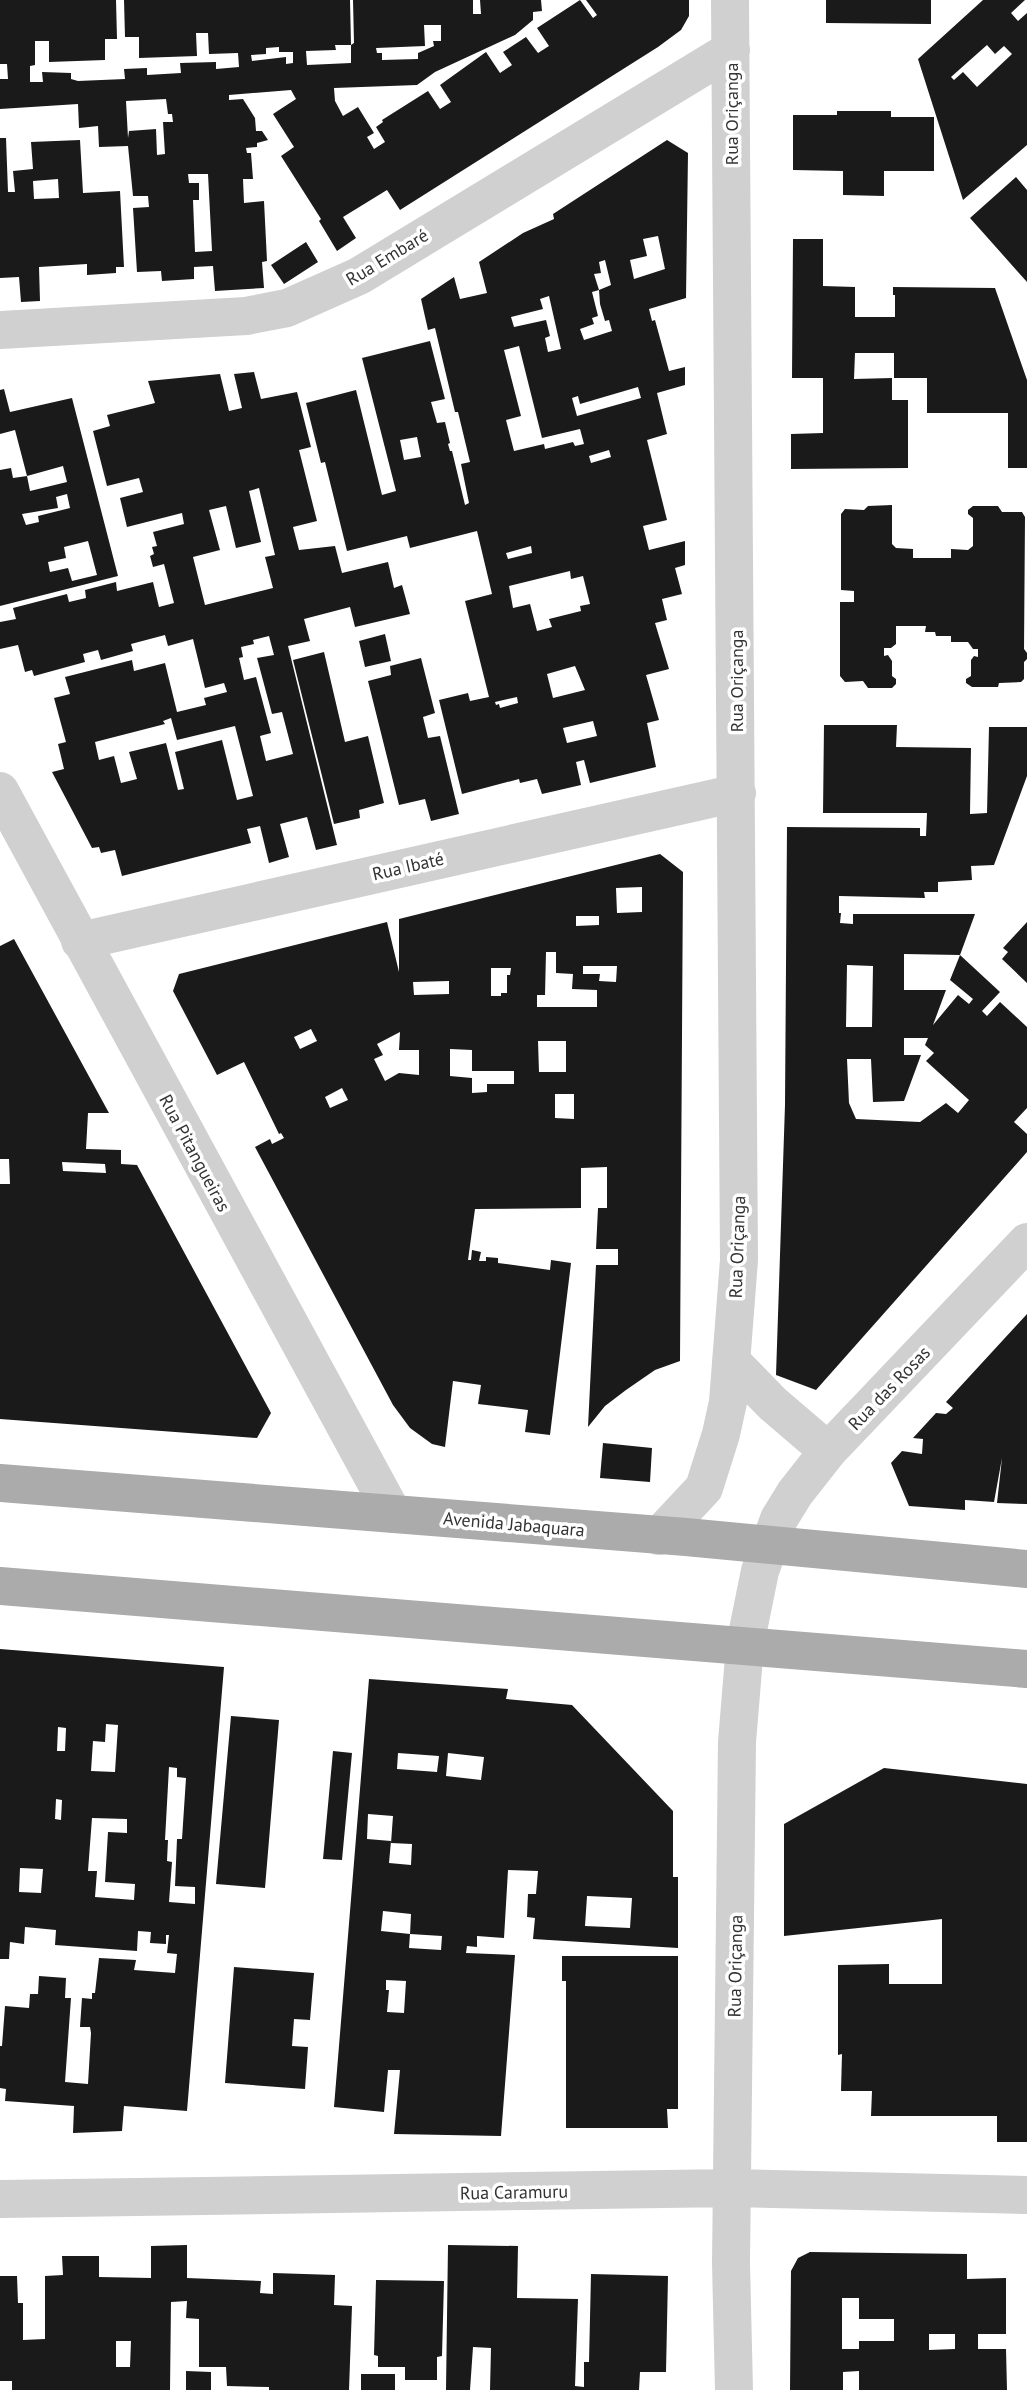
<svg xmlns="http://www.w3.org/2000/svg" width="1027" height="2390" font-family="'PT Sans',sans-serif">
<style>
.building{fill:#1a1a1a;fill-rule:evenodd}
.lines{fill:none;stroke-linecap:round;stroke-linejoin:round}
.minor{stroke:#d0d0d0;stroke-width:38}
.major{stroke:#ababab;stroke-width:38}
.labels{text-anchor:middle;dominant-baseline:central;stroke-width:7;stroke-linejoin:round;paint-order:stroke}
.street-label{font-size:18px;fill:#333;stroke:#fff}
</style>
<rect width="100%" height="100%" fill="#fff"/>
<!-- building -->
<path class="building" d="M0,0H116L117,39H105V60L49,62V41H35V65L30,66V82H43L42,72L71,73V79L78,81L125,79L124,69L147,68V75L181,73L180,63L216,62V69L239,67L238,53L209,54L208,33H196L197,56L139,58V37H125L124,0H350L351,45H335L336,50L306,51L307,65L351,63V45L354,43L353,0H473V14H481L480,0H541L542,11L533,12V20L515,35L435,72L417,85L334,88L335,101L343,116L358,107L374,133L367,137L374,149L385,142L376,127L383,122L382,120L428,91L440,109L451,102L440,85L486,52L500,73L512,65L503,52L526,37L538,53L549,46L537,28L580,0L593,18L597,15L586,0H689V16L681,30L658,47L400,210L387,190L343,217L356,238L337,251L319,221L321,219L281,156L294,147L273,114L296,99L291,90L229,95V100L243,99L255,118L256,131H262L268,140L257,143V147L246,148L247,153H251L253,179H243L244,203L264,201L267,261L262,262L264,288L215,291L213,266L194,267V279L162,281L161,271L137,272L133,208L149,207L148,196H133L128,146L99,147L98,126L79,128L78,104L0,109V79H8L7,64H0ZM424,25H441V41H433L434,46L418,53V59L382,60V53H377L376,48L425,46ZM279,47V52H293V63L286,64V57L252,61L251,55L266,54V48ZM166,99L168,114H172L173,122H163L165,154L157,155L156,129L129,131L128,138L126,101ZM188,174H208L212,251L195,252L193,200H199V183H189Z
M826,0H931V24L826,23Z
M983,0H1025L1011,13L1018,21L1027,13V145L963,200L918,59ZM987,45L995,54L1004,46L1012,54L977,87L963,72L954,80L951,77Z
M837,111H891V117H934V171H884V196L843,195V171L793,170V115H837Z
M0,138H6L8,192H15L13,171L33,169L31,142L80,140L83,193L120,191L124,267H116V273L87,275V264L39,267L40,301L21,302L19,277L0,278ZM58,179L59,198L34,199L33,181Z
M667,140L688,153L686,298L649,309L652,321L655,320L669,371L685,367V385L657,393L667,434L647,440L667,520L643,526L649,550L685,541V565L675,568L682,594L662,599L667,620L655,623L669,669L646,675L659,720L647,723L656,767L590,783L584,760L576,762L581,785L542,794L537,779L520,783L519,779L462,794L439,700L468,693L470,701L489,697L465,601L492,594L477,531L410,548L407,536L347,551L325,462L321,463L306,403L356,390L382,495L396,491L362,358L430,341L445,399L431,402L437,423L445,422L450,443L448,444L450,451H452L465,505L469,503L461,464L470,462L458,412H455L435,328L428,330L421,299L454,277L460,299L487,293L479,262L523,233L554,219L553,214ZM658,236L665,269L634,279L630,260L647,256L643,239ZM605,260L611,285L599,290L600,304L605,321L609,320L612,331L584,340L580,329L594,324L592,318L598,316L592,292L599,290L594,274L601,273L599,262ZM549,296L561,349L548,352L545,338L550,336L546,320L514,327L511,317L543,309L540,299ZM519,346L542,438L580,429L584,444L575,446L573,442L545,449L544,444L514,451L506,420L521,416L504,350ZM638,387L641,398L577,416L572,398L578,396L580,404ZM417,437L421,457L404,460L400,440ZM609,450L611,457L591,463L589,456ZM531,546L532,553L508,559L506,553ZM570,571L571,579L583,576L590,604L580,606L581,611L549,619L552,627L537,631L530,604L513,608L509,586ZM575,666L585,690L553,698L547,674ZM517,697L518,703L500,708L499,704L496,705L495,702ZM593,721L597,736L567,743L563,728Z
M1016,177L1027,190V282L970,218Z
M793,239H823V286L855,287V317H895V295H893V287L995,288L1027,380V468H1008V413H927V378H894V353H855L854,379L892,378V400H908V468L791,469V434L823,433V378H792Z
M306,242L318,262L284,284L271,265Z
M254,372L261,399L297,392L311,447L299,450L317,521L293,527L299,550L335,546L342,573L388,562L394,588L402,585L410,614L355,627L350,607L304,619L310,641L288,646L337,845L316,850L307,817L280,824L289,857L269,863L260,826L247,829L251,843L122,876L115,850L101,853L99,847L92,848L52,772L64,769L58,744L66,742L54,698L70,694L65,677L132,660L134,671L165,663L177,712L206,705L204,698L227,692L224,683L205,688L193,639L168,646L165,635L131,644L133,651L101,660L98,650L83,654L85,662L34,676L32,670L25,672L18,645L0,649V622L16,619L13,608L67,594L69,602L86,598L85,590L116,582L117,591L153,582L159,607L174,603L164,564L153,567L150,556L154,554L152,547L157,546L153,532L184,524L182,513L127,527L120,498L143,492L139,478L107,486L93,431L110,426L107,415L155,403L148,381L220,374L229,411L242,408L234,374ZM259,488L275,555L265,557L273,588L205,605L193,557L220,550L209,510L226,506L236,548L261,542L249,491ZM269,636L274,655L257,658L272,714L282,712L293,754L266,761L260,736L271,733L256,677L244,680L239,658L243,657L241,647L254,644L253,640ZM171,718L177,740L235,726L253,796L237,800L222,740L175,752L184,789L178,790L166,743L129,752L137,779L121,783L114,756L99,760L95,742L165,724L163,721Z
M4,389L10,412L72,398L118,576L0,606V470L11,468L13,478L27,476L15,430L0,434V390ZM63,466L67,482L30,491L27,476ZM67,494L70,508L38,516L39,522L26,525L22,514L58,508L56,497ZM88,541L97,575L72,581L68,568L50,572L48,562L66,558L64,547Z
M892,505V544L896,548L913,549V558H951V549L968,550L973,546V518L968,514V510L973,506H998L1002,512H1022L1025,517L1024,649L1027,653V659L1024,662V679L1021,682L999,683L998,687H972L966,683V679L971,676V660L974,656L978,657V649H973L968,642H951V636H936L935,632H925L926,626H896V644L891,648H884V656L888,655L892,661V676L896,679V684L892,688H868L863,681L845,682L840,676V602H854V591L841,590V514L845,509L864,510L868,506Z
M385,634L391,661L365,667L359,641Z
M324,652L345,742L368,736L384,803L359,810L360,818L334,824L293,660Z
M421,658L435,713L423,717L428,738L440,736L459,814L431,821L425,799L399,805L368,681L391,675L390,666Z
M824,725H897L896,747L971,748L970,814L987,813L989,727H1027V776L994,865L971,866L972,880L938,882V892H924L925,898L839,896V913H841L840,923L853,924V914H975L960,955L904,954V990H946L933,1025L958,995L969,1004L973,999L950,980L960,955L1000,992L982,1011L987,1016L1000,1002L1027,1027V1108L1014,1122L1027,1134V1152L816,1390L776,1375L785,1105L787,827L920,828V836H926L927,813H823ZM847,965L873,966L872,1027H846ZM904,1038H928L925,1045L934,1053L926,1061L969,1100L958,1113L946,1103L920,1122L856,1119L849,1103L847,1059H871L873,1102L904,1101L921,1055H904Z
M660,854L683,872L680,1361L655,1370L626,1390L605,1406L588,1427L596,1265H618V1249H596L598,1208H607V1167L581,1168V1208L475,1209L468,1260H471L472,1250L481,1252L479,1261H486V1257L498,1258V1263L550,1270L551,1260L571,1263L550,1435L525,1432L528,1410L478,1404L481,1385L453,1381L445,1447L432,1444L410,1428L393,1405L255,1147L270,1139L272,1144L284,1138L281,1133L279,1134L244,1062L217,1075L173,991L179,974L387,922L399,972V919ZM642,887V912L617,913L616,888ZM576,916H599V925L576,926ZM546,952H556V973L573,974L572,989L597,990V1007H537V995H545ZM583,966H617L616,982L599,981L600,974H583ZM491,968H511L510,975H507V993H501V996H491ZM449,981V994L414,995L413,982ZM311,1029L317,1041L300,1049L294,1037ZM400,1032L399,1050H419V1075L399,1073L385,1081L374,1059L383,1055L377,1044ZM538,1041H566V1072H539ZM450,1049L472,1050V1071H514V1084H487V1092L472,1093V1078L450,1076ZM342,1088L348,1100L330,1108L325,1097ZM555,1094H574V1119L555,1118Z
M1027,922V983L1002,959L1008,952L1003,948Z
M14,939L109,1113H88L86,1149L121,1150V1164L137,1165L271,1413L257,1438L0,1419V1184H10L9,1159H0V946ZM62,1162L105,1164L106,1173L63,1171Z
M1027,1314V1504L997,1503L1002,1458L994,1502L965,1500V1510L909,1506L891,1463L902,1451L922,1454L923,1439L913,1438L936,1413L946,1414L953,1408L946,1402Z
M603,1443L652,1448L650,1482L600,1478Z
M0,1649L224,1667L187,2111L124,2106L122,2131L73,2133L74,2106L5,2101L6,2089L0,2088V2046H2L5,2006L29,2008L30,1994H38L39,1976L66,1978L65,1998H71L65,2082L88,2084L91,2033L90,2027H80L82,1998L92,1999V1993H95L99,1958L136,1960L134,1970L175,1973L177,1954L167,1953L169,1935H166V1944L150,1943L151,1932L138,1931L137,1951L55,1945L56,1930L25,1927L24,1944L10,1942L9,1959H0ZM106,1724L118,1725L115,1772L91,1771L93,1741L105,1742ZM58,1727L66,1728L65,1751H57ZM169,1767L177,1768V1777L186,1778L182,1839H177L175,1886L195,1887V1904L169,1902L172,1862L167,1861L168,1840H165ZM56,1799L62,1800L61,1820L55,1819ZM92,1818L127,1819V1833L108,1832L105,1882L135,1884L134,1900L95,1897L97,1871H88ZM20,1868L43,1869L41,1893L19,1892Z
M369,1679L508,1689L506,1699L572,1705L673,1811V1877H678V1948L533,1939L535,1918L527,1917L528,1894H536L538,1871L508,1870L504,1938L477,1936V1947L467,1946L466,1953L515,1955L501,2136L394,2134L400,2070H388L384,2112L334,2107ZM398,1753L439,1756L437,1772L397,1769ZM448,1753L484,1757L481,1780L446,1776ZM368,1814L393,1816L391,1843L412,1844L411,1865L389,1863L391,1841L367,1839ZM587,1896L632,1898L630,1928L585,1926ZM383,1911L411,1914L410,1934L381,1931ZM410,1934L442,1936L441,1950L409,1948ZM386,1980L406,1981L404,2013L387,2012L389,1990H386Z
M231,1716L279,1720L265,1888L216,1884Z
M333,1751L352,1753L342,1860L323,1859Z
M884,1768L1027,1784V2142H997V2116H871L872,2091H841L842,2054L838,2055V1965L889,1964V1984H942V1919L784,1936V1824Z
M562,1956H678V2109H667L668,2128H566V1981H562Z
M234,1967L314,1973L310,2020L294,2019L292,2046L308,2047L305,2089L225,2083Z
M187,2245V2278L261,2281L260,2293L273,2294V2273L335,2275L334,2305L352,2306L349,2390H269V2387L227,2386L226,2367H199V2319L186,2318L187,2301L171,2302L170,2390H12V2381H0V2276H17L18,2303H23V2340L45,2339V2276L63,2275L62,2256H99V2277L151,2278V2246ZM116,2341H131L130,2367H116Z
M448,2245L518,2246L517,2298L578,2299L575,2386L584,2387V2362H589L591,2274L668,2276L666,2372H640L639,2390H490L491,2348L473,2347L470,2390H446Z
M810,2252L967,2254V2279L1006,2278V2334H978V2349H1006L1007,2390H859V2371L843,2372V2390H790L791,2271L798,2258ZM842,2298H859V2319H894V2341H859V2349H842ZM929,2334H955V2349L929,2350Z
M376,2280L444,2281L442,2356L437,2357V2380H405V2367H378V2356L374,2355Z
M186,2371L211,2372V2390H186Z
M361,2374H395V2390H361Z"/>
<g class="lines">
<!-- minor -->
<path class="minor" d="M0,330L246,316L287,308L359,276L731,50
M0,791L393,1514
M80,941L737,793
M731,1361L773,1404L828,1451
M659,1536L704,1488L721,1434L728,1402L739,1260L730,0
M0,2199L732,2188L1027,2195
M734,2390L731,2263L737,1742L745,1645L760,1571L779,1519L795,1493L828,1451L1027,1242"/>
<!-- major -->
<path class="major" d="M0,1483L686,1537L1027,1569
M0,1586L1027,1669"/>
</g>
<g class="labels">
<!-- street labels -->
<g class="street-label">
<text transform="translate(731 114) rotate(-90)">Rua Oriçanga</text>
<text transform="translate(387 257) rotate(-31)">Rua Embaré</text>
<text transform="translate(736 681) rotate(-90)">Rua Oriçanga</text>
<text transform="translate(408 866) rotate(-13)">Rua Ibaté</text>
<text transform="translate(195 1153) rotate(62)">Rua Pitangueiras</text>
<text transform="translate(737 1247) rotate(-88)">Rua Oriçanga</text>
<text transform="translate(889 1388) rotate(-46)">Rua das Rosas</text>
<text transform="translate(514 1524) rotate(5)">Avenida Jabaquara</text>
<text transform="translate(735 1966) rotate(-89)">Rua Oriçanga</text>
<text transform="translate(514 2192) rotate(-1)">Rua Caramuru</text>
</g>
</g>
</svg>
